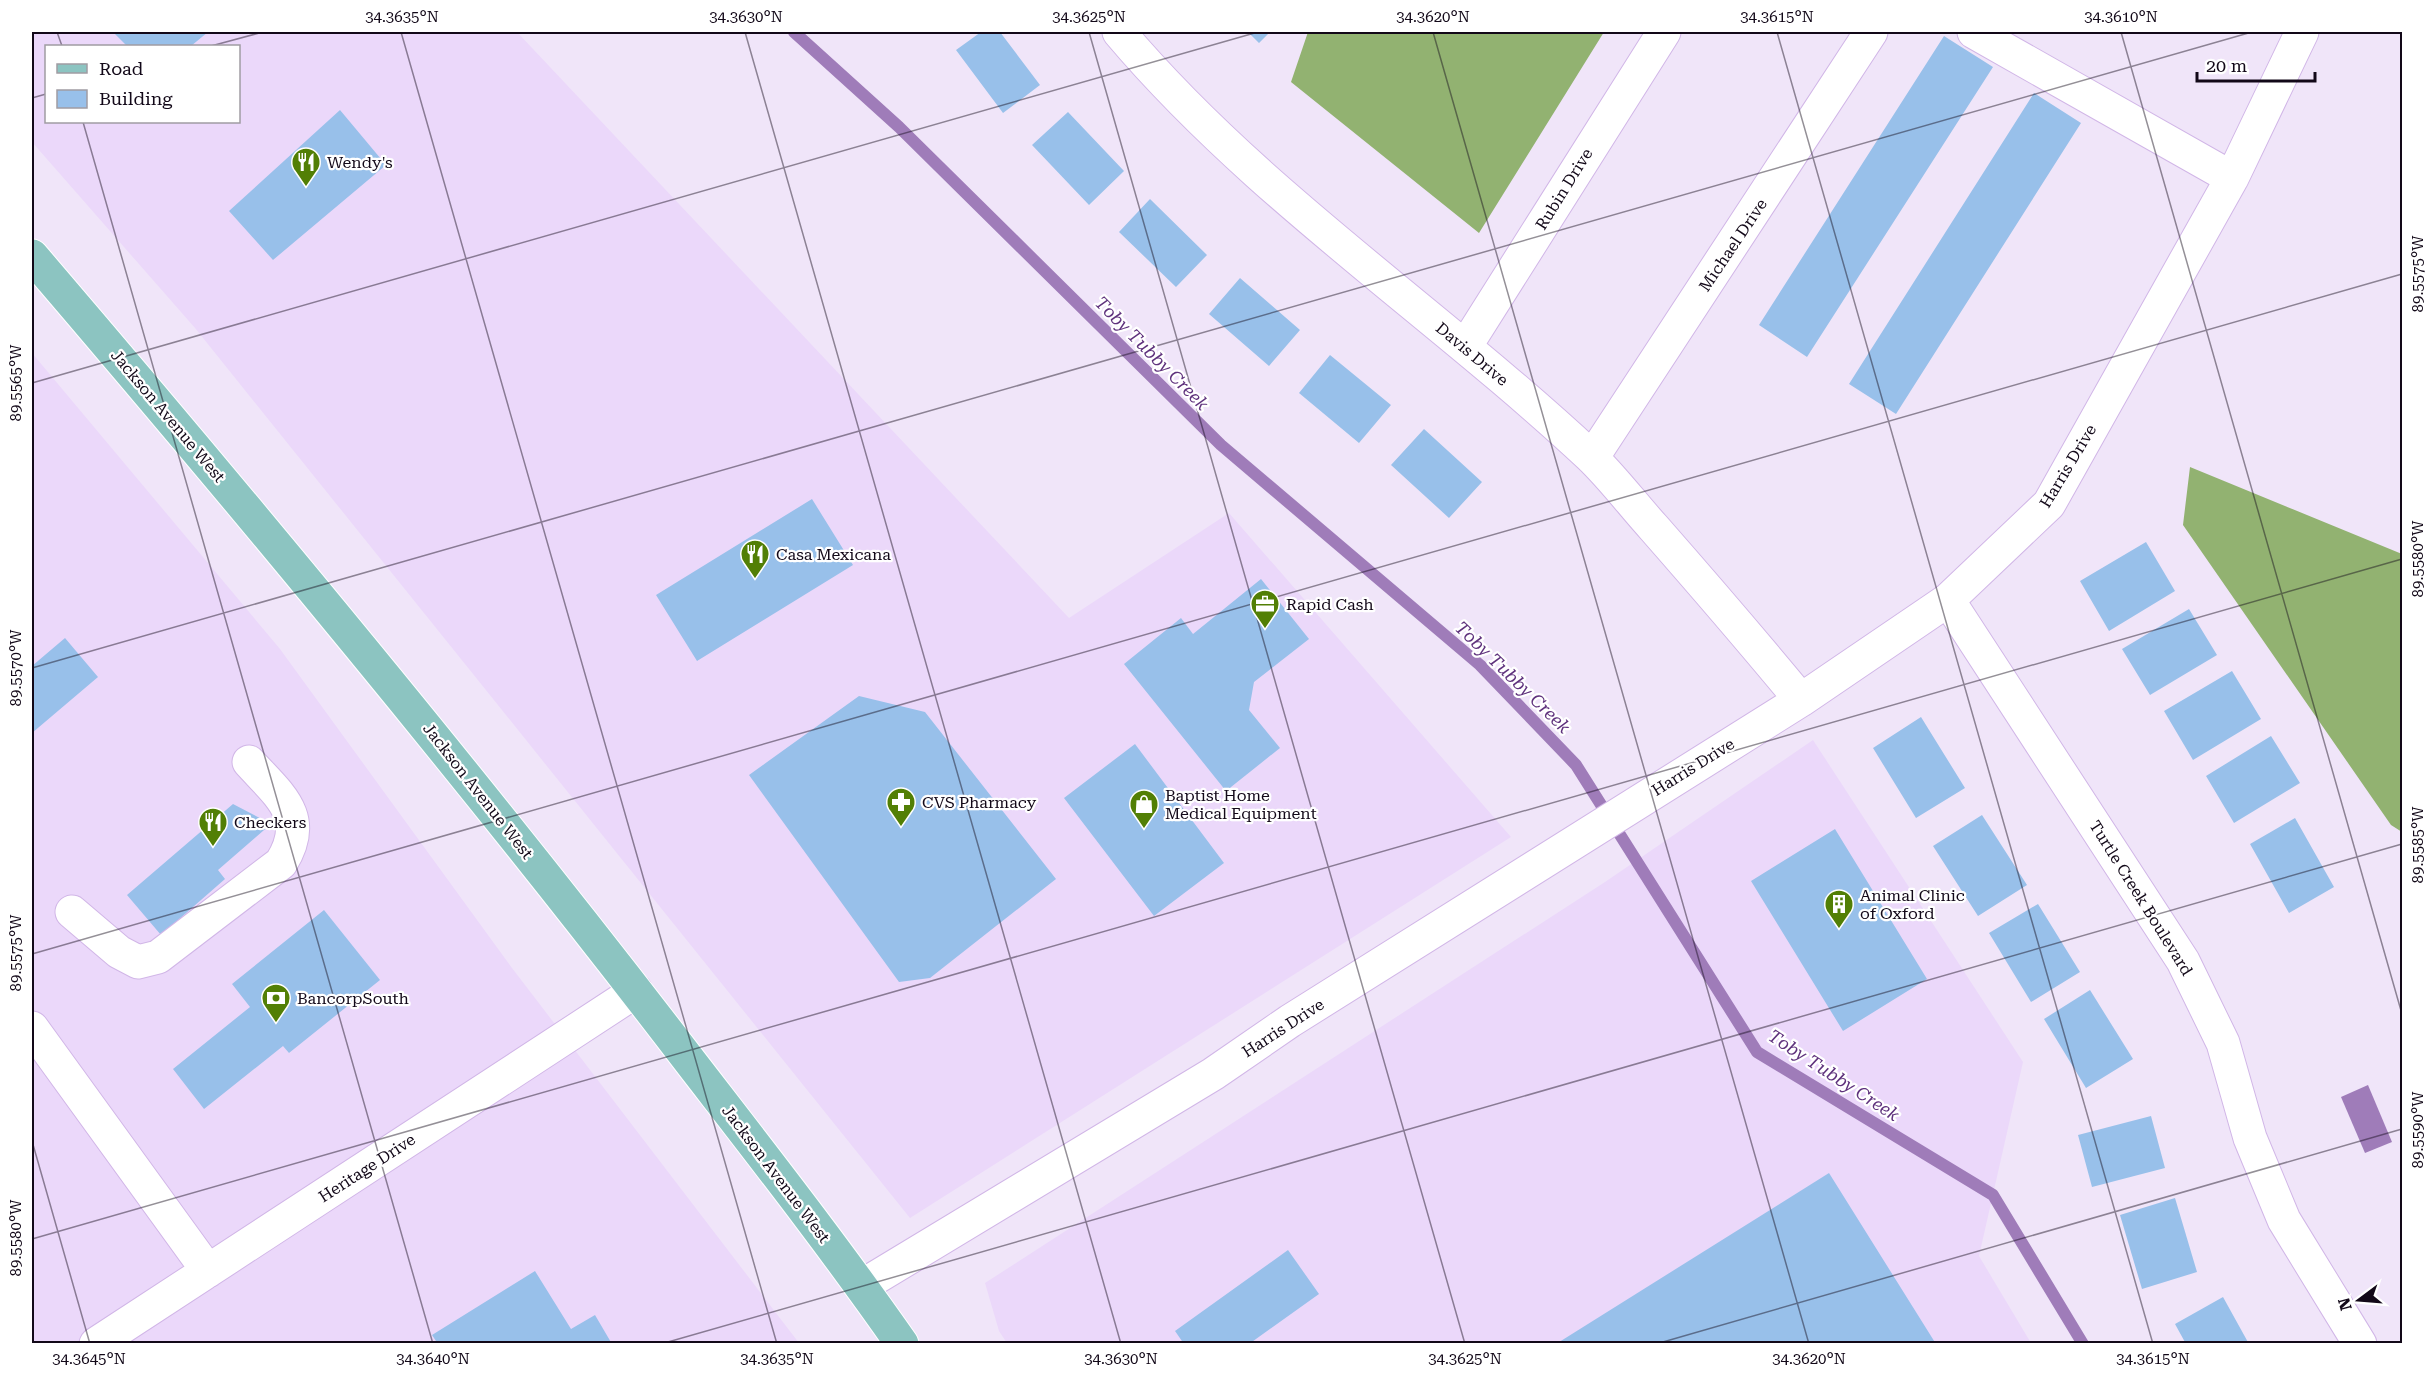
<svg xmlns="http://www.w3.org/2000/svg" width="2434" height="1375" font-family="'Roboto Serif',serif">
<style>
.built{fill:#ebd8fa;fill-rule:evenodd}
.forest{fill:#92b271}
.water{fill:#9f7cb9}
.lines{fill:none;stroke-linecap:round;stroke-linejoin:round}
.stream{stroke:#9f7cb9;stroke-width:12}
.building{fill:#98c0ea}
.minor-casing{stroke:#d1b6e7;stroke-width:35}
.major-casing{stroke:#fff;stroke-width:35}
.minor{stroke:#fff;stroke-width:33}
.major{stroke:#8cc4c1;stroke-width:33}
.ticks{fill:none;stroke:#120818;stroke-width:1.5;stroke-opacity:0.45}
.labels{text-anchor:middle;dominant-baseline:central;stroke-width:4.5;stroke-linejoin:round;paint-order:stroke}
.poi-label{font-size:16px;fill:#120818;stroke:#fff;text-anchor:start}
.street-label{font-size:16px;fill:#120818;stroke:#fff}
.water-label{font-size:18px;font-style:italic;fill:#5f327d;stroke:#fff}
.neatline{fill:none;stroke:#120818;stroke-width:2}
.ticks-label{font-size:15px;text-anchor:middle;fill:#120818}
</style>
<rect width="100%" height="100%" fill="#f0e5f9"/>
<!-- built -->
<path class="built" d="M32,32H517L1069,618L1229,513L1511,837L910,1218L195,328L32,142ZM46,46H238V122H46Z
M32,353L280,649L512,968L799,1343H32Z
M1813,740L2023,1062L1979,1256L2031,1343H1007L999,1331L985,1283L1605,882Z"/>
<!-- forest -->
<path class="forest" d="M1308,32H1604L1479,233L1291,82Z
M2190,467L2402,554V832L2391,825L2183,525Z"/>
<!-- water -->
<path class="water" d="M2368,1085L2392,1142L2365,1153L2341,1097Z"/>
<g class="lines">
<!-- stream -->
<path class="stream" d="M794,32L899,127L1221,445L1480,665L1576,765L1757,1052L1993,1195L2083,1344"/>
</g>
<!-- building -->
<path class="building" d="M113,32H208L191,46H127Z
M981,32H1000L1040,85L1003,113L956,50Z
M1248,32H1270L1259,43Z
M1944,36L1993,67L1807,357L1759,325Z
M2034,93L2081,123L1896,414L1849,384Z
M340,110L386,165L273,260L229,211Z
M1068,112L1124,171L1089,205L1032,145Z
M1150,199L1207,255L1176,287L1119,232Z
M1240,278L1300,330L1269,366L1209,314Z
M1330,355L1391,405L1359,443L1299,393Z
M1424,429L1482,482L1449,518L1391,465Z
M812,499L853,565L697,661L656,595Z
M2146,542L2175,591L2109,631L2080,581Z
M1261,579L1309,639L1254,682L1249,710L1280,748L1226,791L1124,664L1181,618L1193,634Z
M2189,609L2217,655L2150,695L2122,649Z
M65,638L98,677L32,733V666Z
M2232,671L2261,719L2193,760L2164,711Z
M859,696L925,712L1056,879L930,978L899,982L749,775Z
M1921,717L1965,788L1916,818L1873,748Z
M2271,736L2300,783L2234,823L2206,776Z
M1135,744L1224,863L1154,916L1064,798Z
M233,804L271,824L218,870L225,879L161,935L127,895Z
M1982,815L2027,885L1978,916L1933,846Z
M2295,818L2334,887L2289,913L2250,844Z
M1835,829L1927,979L1843,1031L1751,881Z
M2038,904L2080,972L2031,1002L1989,933Z
M324,910L380,980L289,1053L283,1046L204,1109L173,1069L250,1007L232,984Z
M2090,990L2133,1059L2086,1088L2044,1019Z
M2151,1116L2165,1168L2092,1187L2078,1135Z
M1829,1173L1936,1344H1556Z
M2175,1198L2197,1272L2142,1289L2120,1215Z
M1288,1250L1319,1294L1249,1344H1184L1175,1331Z
M535,1271L571,1329L595,1315L612,1344H438L432,1335Z
M2223,1297L2249,1344H2186L2175,1324Z"/>
<g class="lines">
<!-- minor casing -->
<g class="minor-casing">
<path id="minor" d="M1119,32C1256,194 1436,312 1590,456C1613,478 1633,505 1654,528C1704,585 1753,642 1801,700
M1974,32L2232,178
M1465,347L1664,32
M1592,458L1871,32
M1948,600L2183,961L2223,1043L2250,1138L2284,1220L2360,1344
M72,912L119,952L138,962L158,957L281,863C310,817 280,796 249,762
M32,1028L208,1271
M862,1286L1213,1074L1290,1021L1801,700L1948,600L2049,504L2232,178L2302,32
M96,1344L636,991"/>
</g>
<!-- major casing -->
<g class="major-casing">
<path id="major" d="M32,256C258,520 480,787 692,1064C763,1156 835,1248 902,1344"/>
</g>
<!-- minor -->
<use href="#minor" class="minor"/>
<!-- major -->
<use href="#major" class="major"/>
</g>
<!-- ticks -->
<path class="ticks" d="M57,32L62,46M401,32L777,1344M745,32L1121,1344M1089,32L1465,1344M1433,32L1809,1344M1777,32L2153,1344M2121,32L2402,1014M211,46L263,32M32,98L46,94M83,122L433,1344M32,383L1258,32M32,668L2252,32M32,954L2402,274M32,1141L90,1344M32,1239L2402,559M661,1344L2402,844M1656,1344L2402,1129"/>
<!-- icons -->
<defs>
<g id="restaurant-pin" transform="scale(1.5)"><path d="M0 17L-7.5 6A9.5 9.5 0 1 1 7.5 6Z" fill="#527f05" stroke="#fff"/><path d="M-5-6h1v4h1v-4h1v4h1v-4h1v5L-1.5 .5V6h-2V.5L-5-1ZM5-6V6H3V1.5H1.5Q1.5-4 5-6Z" fill="#fff"/></g>
<g id="office-pin" transform="scale(1.5)"><path d="M0 17L-7.5 6A9.5 9.5 0 1 1 7.5 6Z" fill="#527f05" stroke="#fff"/><path d="M-6-3h4V-5.5h4V-3h4V5H-6ZM-1-4.5V-3h2v-1.5ZM-6 0V1H6V0Z" fill="#fff"/></g>
<g id="pharmacy-pin" transform="scale(1.5)"><path d="M0 17L-7.5 6A9.5 9.5 0 1 1 7.5 6Z" fill="#527f05" stroke="#fff"/><path d="M-2-6h4v4h4v4h-4v4h-4v-4h-4v-4h4Z" fill="#fff"/></g>
<g id="shop-pin" transform="scale(1.5)"><path d="M0 17L-7.5 6A9.5 9.5 0 1 1 7.5 6Z" fill="#527f05" stroke="#fff"/><path d="M-5-2.5h2.3a2.7 3.5 0 0 1 5.4 0H5L5.5 6h-11ZM-1.5-2.5h3a1.5 2.3 0 0 0-3 0Z" fill="#fff"/></g>
<g id="building-pin" transform="scale(1.5)"><path d="M0 17L-7.5 6A9.5 9.5 0 1 1 7.5 6Z" fill="#527f05" stroke="#fff"/><path d="M-4-6H4V6H1V3H-1V6H-4ZM-2.5-4.3h1.7v1.8h-1.7ZM.8-4.3h1.7v1.8H.8ZM-2.5-1h1.7V.8h-1.7ZM.8-1h1.7V.8H.8Z" fill="#fff"/></g>
<g id="bank-pin" transform="scale(1.5)"><path d="M0 17L-7.5 6A9.5 9.5 0 1 1 7.5 6Z" fill="#527f05" stroke="#fff"/><path d="M-6-4H6V4H-6ZM0-2.3a2.3 2.3 0 1 0 0 4.6a2.3 2.3 0 1 0 0-4.6Z" fill="#fff"/></g>
</defs>
<g fill-rule="evenodd">
<use href="#restaurant-pin" x="306" y="162"/>
<use href="#restaurant-pin" x="755" y="554"/>
<use href="#office-pin" x="1265" y="604"/>
<use href="#pharmacy-pin" x="901" y="802"/>
<use href="#shop-pin" x="1144" y="804"/>
<use href="#restaurant-pin" x="213" y="822"/>
<use href="#building-pin" x="1839" y="904"/>
<use href="#bank-pin" x="276" y="998"/>
</g>
<g class="labels">
<!-- poi labels -->
<g class="poi-label">
<text x="327" y="162">Wendy's</text>
<text x="776" y="554">Casa Mexicana</text>
<text x="1286" y="604">Rapid Cash</text>
<text x="1165" y="795">Baptist Home<tspan x="1165" dy="18">Medical Equipment</tspan></text>
<text x="922" y="802">CVS Pharmacy</text>
<text x="234" y="822">Checkers</text>
<text x="1860" y="895">Animal Clinic<tspan x="1860" dy="18">of Oxford</tspan></text>
<text x="297" y="998">BancorpSouth</text>
</g>
<!-- street labels -->
<g class="street-label">
<text transform="translate(1564 189) rotate(-58)">Rubin Drive</text>
<text transform="translate(1733 245) rotate(-56)">Michael Drive</text>
<text transform="translate(1472 354) rotate(40)">Davis Drive</text>
<text transform="translate(168 416) rotate(50)">Jackson Avenue West</text>
<text transform="translate(2068 466) rotate(-59)">Harris Drive</text>
<text transform="translate(1693 767) rotate(-32)">Harris Drive</text>
<text transform="translate(478 791) rotate(52)">Jackson Avenue West</text>
<text transform="translate(2141 898) rotate(58)">Turtle Creek Boulevard</text>
<text transform="translate(1283 1028) rotate(-33)">Harris Drive</text>
<text transform="translate(367 1168) rotate(-33)">Heritage Drive</text>
<text transform="translate(776 1174) rotate(53)">Jackson Avenue West</text>
</g>
<!-- water labels -->
<g class="water-label">
<text transform="translate(1152 353) rotate(45)">Toby Tubby Creek</text>
<text transform="translate(1513 677) rotate(44)">Toby Tubby Creek</text>
<text transform="translate(1834 1075) rotate(33)">Toby Tubby Creek</text>
</g>
</g>
<!-- border -->
<rect width="2434" height="1375" fill="none" stroke="#ffffff" stroke-width="66"/>
<!-- legend -->
<rect x="45" y="45" width="195" height="78" fill="#ffffff" stroke="#a09ca3" stroke-width="1.5"/>
<rect x="57" y="64" width="30" height="9" fill="#8cc4c1" stroke="#a09ca3" stroke-width="1.5"/>
<text x="99" y="75" font-size="18" fill="#120818">Road</text>
<rect x="57" y="90" width="30" height="18" fill="#98c0ea" stroke="#a09ca3" stroke-width="1.5"/>
<text x="99" y="105" font-size="18" fill="#120818">Building</text>
<!-- north arrow -->
<g transform="translate(2359 1300) rotate(254)" stroke="#ffffff" stroke-width="4.5" paint-order="stroke">
<path d="M0-4.5L10 22L0 15L-10 22Z" fill="#120818"/>
<text y="-9" font-size="16" font-weight="bold" text-anchor="middle" fill="#120818">N</text>
</g>
<!-- scale -->
<path d="M2197 72v9h118v-9" fill="none" stroke="#120818" stroke-width="3"/>
<text x="2206" y="72" font-size="18" fill="#120818" stroke="#ffffff" stroke-width="4.5" paint-order="stroke">20 m</text>
<rect x="33" y="33" width="2368" height="1309" class="neatline"/>
<g class="ticks-label">
<text x="402" y="22">34.3635°N</text>
<text x="746" y="22">34.3630°N</text>
<text x="1089" y="22">34.3625°N</text>
<text x="1433" y="22">34.3620°N</text>
<text x="1777" y="22">34.3615°N</text>
<text x="2121" y="22">34.3610°N</text>
<text transform="translate(2418 274) rotate(-90)" y="5">89.5575°W</text>
<text transform="translate(16 383) rotate(-90)" y="5">89.5565°W</text>
<text transform="translate(2418 559) rotate(-90)" y="5">89.5580°W</text>
<text transform="translate(16 668) rotate(-90)" y="5">89.5570°W</text>
<text transform="translate(2418 845) rotate(-90)" y="5">89.5585°W</text>
<text transform="translate(16 953) rotate(-90)" y="5">89.5575°W</text>
<text transform="translate(2418 1130) rotate(-90)" y="5">89.5590°W</text>
<text transform="translate(16 1238) rotate(-90)" y="5">89.5580°W</text>
<text x="89" y="1364">34.3645°N</text>
<text x="433" y="1364">34.3640°N</text>
<text x="777" y="1364">34.3635°N</text>
<text x="1121" y="1364">34.3630°N</text>
<text x="1465" y="1364">34.3625°N</text>
<text x="1809" y="1364">34.3620°N</text>
<text x="2153" y="1364">34.3615°N</text>
</g>
</svg>
